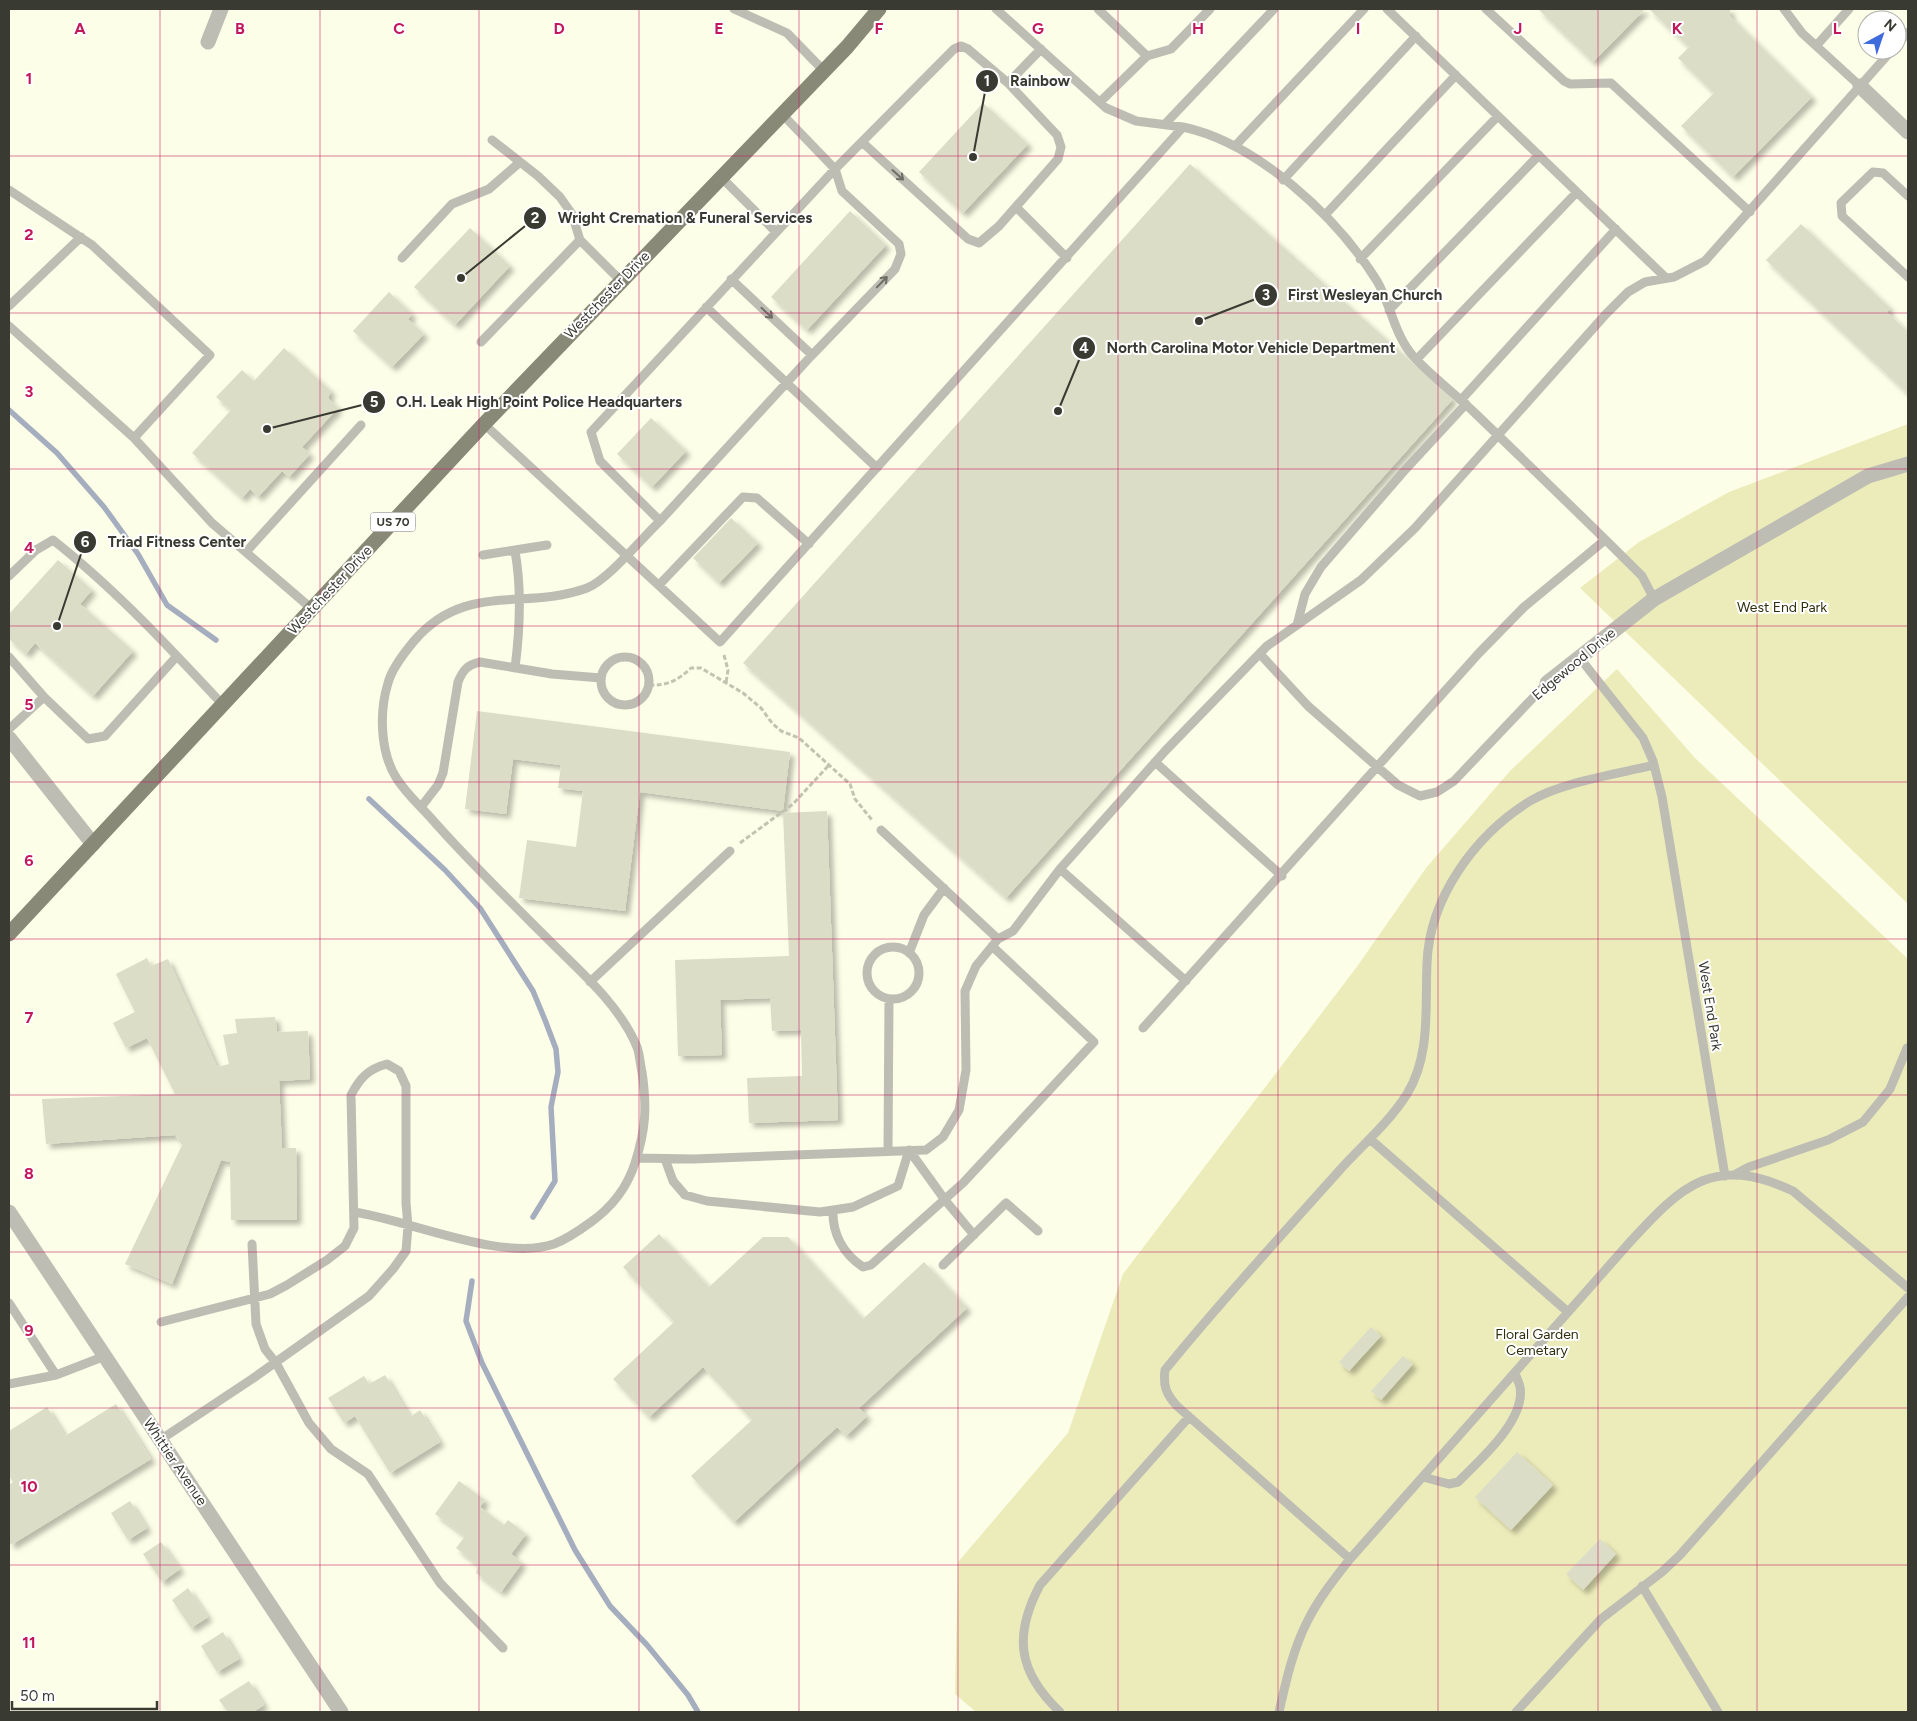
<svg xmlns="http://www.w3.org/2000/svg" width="1917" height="1721" font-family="Figtree,sans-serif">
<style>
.green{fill:#ececbb}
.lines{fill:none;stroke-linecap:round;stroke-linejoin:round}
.stream{stroke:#a5aebe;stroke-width:5.5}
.building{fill:#dcddc7;filter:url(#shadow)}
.path{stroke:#c2c3b0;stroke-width:3;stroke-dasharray:5 2.5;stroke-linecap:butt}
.service{stroke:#bdbdb4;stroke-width:9}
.minor{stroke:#bdbdb4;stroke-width:15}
.primary{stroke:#898978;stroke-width:15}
.oneway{stroke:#6e6e65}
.grid{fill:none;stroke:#c2185b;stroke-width:1;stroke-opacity:0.55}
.labels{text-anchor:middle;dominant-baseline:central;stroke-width:4;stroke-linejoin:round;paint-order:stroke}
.shield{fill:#fff;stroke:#74756f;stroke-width:1}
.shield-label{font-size:12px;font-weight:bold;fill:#393a31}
.street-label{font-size:14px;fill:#393a31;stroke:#fff}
.park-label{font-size:14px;fill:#302f0d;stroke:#fff}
.grid-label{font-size:16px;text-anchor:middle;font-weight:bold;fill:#c2185b;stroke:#fff;stroke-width:4;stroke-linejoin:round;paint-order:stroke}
.leader{fill:none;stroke:#393a31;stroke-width:2}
.callout-dot{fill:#393a31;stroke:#fff;stroke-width:2}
.mark-label{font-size:15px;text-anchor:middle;font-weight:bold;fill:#fff}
.callout-label{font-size:15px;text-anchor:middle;font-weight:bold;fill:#393a31;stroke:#fff;stroke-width:4;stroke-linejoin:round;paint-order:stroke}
</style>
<defs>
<filter id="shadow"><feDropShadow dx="4.5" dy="4.5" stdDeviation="2.5" flood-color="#0004"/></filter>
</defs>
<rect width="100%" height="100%" fill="#fdfee7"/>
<!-- green -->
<path class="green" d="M1908,424V904L1580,588L1639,542L1729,492Z
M1617,669L1695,758L1908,959V1712H976L955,1694L958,1562L1068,1433L1123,1274L1356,968L1426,868L1510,771Z"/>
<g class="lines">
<!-- stream -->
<path class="stream" d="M9,410L57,453L104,507L138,554L167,605L216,640
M369,799L445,870L480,908L533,991L545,1020L556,1049L558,1072L551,1107L555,1181L533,1217
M472,1281L466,1321L482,1363L575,1550L610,1606L647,1645L688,1695L698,1712"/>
</g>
<!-- building -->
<path class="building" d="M1538,9H1645L1593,62Z
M1649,9H1730V16L1812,97L1733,177L1681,126L1714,93L1678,58L1689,47Z
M983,103L1028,144L963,213L919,172Z
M1190,164L1453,399L1006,898L743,663Z
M850,211L886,245L807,330L771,297Z
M1801,224L1890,308L1887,312L1908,332V394L1766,260Z
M470,228L510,266L455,325L414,287Z
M389,292L412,314L408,319L424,334L392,367L353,331Z
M284,348L331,391L328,398L338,408L302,447L310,454L289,477L282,471L258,497L250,489L242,498L192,453L231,410L216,397L242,370L254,381Z
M651,418L686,451L652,487L617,454Z
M731,518L758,543L719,583L693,558Z
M58,560L92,590L80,604L133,651L93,696L35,643L26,654L9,639V614Z
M477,711L790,752L783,811L640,792L625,911L519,898L527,840L576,847L583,791L558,788L561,765L513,759L506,814L465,809Z
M827,811L838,1120L749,1123L747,1078L802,1076L801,1030L772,1031L770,998L720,1000L722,1055L678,1056L675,960L789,956L783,813Z
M147,958L151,966L168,959L217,1067L229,1064L223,1035L237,1033L235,1019L275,1017L277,1032L308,1031L310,1079L279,1081L282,1148H296L297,1220H231L230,1162L221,1160L172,1284L125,1264L182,1145L175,1135L46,1144L42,1099L175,1094L147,1038L126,1048L113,1023L135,1012L116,974Z
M659,1234L709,1287L763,1237H788L863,1319L924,1262L967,1308L859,1408L867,1416L846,1436L837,1427L734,1522L691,1476L752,1420L703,1367L649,1417L613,1379L674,1322L623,1267Z
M1371,1327L1381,1336L1349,1371L1339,1362Z
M1403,1356L1413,1364L1381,1400L1371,1391Z
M385,1375L410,1417L420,1410L440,1442L390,1473L355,1416L344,1423L328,1398L364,1376L369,1384Z
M116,1404L151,1459L11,1545L9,1541V1485L13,1482L9,1476V1431L47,1407L65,1436Z
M1517,1452L1553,1485L1511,1530L1475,1497Z
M459,1481L485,1500L480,1507L504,1525L508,1520L526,1534L511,1554L522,1563L501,1592L476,1573L478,1565L456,1548L465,1536L435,1514Z
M130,1501L147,1528L128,1540L111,1513Z
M1600,1539L1616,1554L1583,1590L1566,1574Z
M161,1542L180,1569L162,1582L143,1554Z
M188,1588L208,1617L191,1628L172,1600Z
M223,1632L239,1659L217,1672L201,1646Z
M249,1681L264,1705L253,1712H228L219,1700Z"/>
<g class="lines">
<!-- path -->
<path class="path" d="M724,655L728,670L726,683
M649,685C668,686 678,680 691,668H701L743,693L761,708L772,723L781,731L799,738L850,784L855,799L872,820
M740,843L793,804L829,765"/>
<!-- service -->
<path class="service" d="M734,9L787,33L824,71
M1098,9L1147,56L1100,102
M1387,9L1666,278
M1486,9L1564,81L1570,84L1611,83L1750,212
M1784,9L1802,33L1860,86
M1897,45L1908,32
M1816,46L1849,9
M1147,56L1171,49L1210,9
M1165,124L1274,9
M1183,127C1258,143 1337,217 1377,281C1391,305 1394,334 1413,356C1432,377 1457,395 1477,415C1532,468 1588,522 1642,576L1654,599
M492,140L538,176L560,197L572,214L580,240L621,281
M862,142L968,239L979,243L999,226L1058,159L1061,147L1057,135L1008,83
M1236,145L1364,9
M721,177L776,232
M1283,180L1416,36
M9,190L92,245L210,355L134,438
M1908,196L1883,173L1873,172L1841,203L1842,216L1908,277
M1016,207L1067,258
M1325,215L1456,75
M402,258L452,204L489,189L520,162
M1360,259L1498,116
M731,279L812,355L895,269L901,254L899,244L842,191L835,169L782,114
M9,306L81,237
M706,307L877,468
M1389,310L1539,155
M9,326L134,438L212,523L312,609
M481,342L580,240
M1417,359L1577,192
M1461,400L1616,229
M484,424L720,642L1183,127L1136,121L1106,108L996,9
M660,521L812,355
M515,551C522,590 520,629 515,668
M246,552L361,425
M483,555L547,545
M9,576L36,550L53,540C115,589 169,647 223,705
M659,585L743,497L757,498L809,544
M1297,625L1305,594L1321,567L1404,471L1466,404
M1260,654L1308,706L1398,785L1420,796L1437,792L1454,781L1547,683
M9,657L44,697L9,729
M1579,657L1643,738L1653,761L1662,797L1725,1176
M601 681a24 24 0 1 1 48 0a24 24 0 1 1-48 0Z
M44,697L88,739L105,736L177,656
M1155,762L1282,876
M421,807L438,785L443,773L458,682C463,670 467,665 480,662L552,674L601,678
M881,830L998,939
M1060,869L1186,981
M867 973a26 26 0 1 1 52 0a26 26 0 1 1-52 0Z
M909,953L924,915L944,888
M590,982L730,851
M1143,1028L1479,653L1524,607L1605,540
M1370,1139L1568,1312
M909,1150L945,1200L974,1235
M888,1151L889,999
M637,1158L694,1159L926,1150L943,1137L959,1110L966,1070L965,991L976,966L998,939L1013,931L1060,869L1166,750L1267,646L1361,580L1415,528L1606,314L1628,292L1645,282L1674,277L1705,261L1892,50
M665,1159L673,1181L685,1195L707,1201L820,1212L853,1207L898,1186L909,1150
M1734,1175L1749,1167L1828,1140L1863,1122L1890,1089L1907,1048
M833,1210C832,1233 843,1254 863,1267L871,1265L963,1183L1094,1042L992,946
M354,1212C409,1220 502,1262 554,1244C567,1239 580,1230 591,1222C612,1207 627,1188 635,1163C646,1129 647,1107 642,1072C640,1064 640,1055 637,1047C622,1010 588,978 560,951C516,907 471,864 430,817C419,805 406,793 397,779C380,753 379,712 388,683C392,668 404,653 414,641C465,581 525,611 587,588C608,580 642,538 660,521L600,461L591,432L835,169L954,49L961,46L968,49L1008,83L1041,49
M252,1244L256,1324L265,1349L276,1363L309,1423L331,1449L368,1474L440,1583L503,1648
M943,1265L1006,1203L1038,1231
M9,1303L56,1375
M9,1384L56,1375L105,1356
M160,1440L252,1379L369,1296L393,1269L406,1251L408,1226L406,1203V1086L399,1071L387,1064C368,1069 360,1078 351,1095L354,1228L345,1246L327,1260L287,1285L270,1294L161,1322
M1423,1477L1449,1484L1458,1482C1479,1461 1526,1420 1520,1387C1519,1382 1516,1377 1515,1373
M1350,1559L1177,1406C1166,1394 1163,1386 1165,1370C1220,1302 1280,1237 1338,1172C1361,1146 1388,1124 1407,1094C1431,1055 1425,1007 1427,964C1429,898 1475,835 1530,801C1562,782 1617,774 1654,765
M1642,1586L1718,1712
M1060,1712C1018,1672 1013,1636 1040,1585L1189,1417
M1279,1712C1286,1681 1293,1649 1308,1620C1319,1598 1335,1578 1350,1559L1630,1242C1682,1185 1714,1154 1793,1191L1908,1288
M1516,1712L1601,1619L1662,1572L1680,1555L1908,1297"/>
<!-- minor -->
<path class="minor" d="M208,42L221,9
M1860,86L1908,132
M1547,683L1654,599L1868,476L1908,464
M9,738L93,844
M9,1212L341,1712"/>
<!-- primary -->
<path class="primary" d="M9,934L484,424L847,47L879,9"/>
</g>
<!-- one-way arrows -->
<defs><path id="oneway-shaft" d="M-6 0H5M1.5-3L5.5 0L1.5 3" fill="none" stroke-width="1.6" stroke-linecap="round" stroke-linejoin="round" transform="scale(1.25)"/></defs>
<g class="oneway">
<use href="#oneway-shaft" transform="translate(898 175) rotate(42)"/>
<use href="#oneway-shaft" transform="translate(882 282) rotate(-46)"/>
<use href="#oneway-shaft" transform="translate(767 313) rotate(43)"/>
</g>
<!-- grid -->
<path class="grid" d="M160,9V1712M320,9V1712M479,9V1712M639,9V1712M799,9V1712M958,9V1712M1118,9V1712M1278,9V1712M1438,9V1712M1598,9V1712M1757,9V1712M9,156H1908M9,313H1908M9,469H1908M9,626H1908M9,782H1908M9,939H1908M9,1095H1908M9,1252H1908M9,1408H1908M9,1565H1908"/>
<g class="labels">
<!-- shield labels -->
<rect class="shield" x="370.5" y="512.5" width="45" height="19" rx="4"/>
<g class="shield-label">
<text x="393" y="522">US 70</text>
</g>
<!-- street labels -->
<g class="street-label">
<text transform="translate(607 295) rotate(-46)">Westchester Drive</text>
<text transform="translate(330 590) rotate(-47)">Westchester Drive</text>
<text transform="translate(1574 664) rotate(-40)">Edgewood Drive</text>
<text transform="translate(1710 1006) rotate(81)">West End Park</text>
<text transform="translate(175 1462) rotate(56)">Whittier Avenue</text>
</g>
<!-- park labels -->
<g class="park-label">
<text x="1782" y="607">West End Park</text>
<text x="1537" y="1334">Floral Garden<tspan x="1537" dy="16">Cemetary</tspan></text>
</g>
</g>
<g class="grid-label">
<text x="80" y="34">A</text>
<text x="240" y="34">B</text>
<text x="399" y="34">C</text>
<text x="559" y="34">D</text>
<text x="719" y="34">E</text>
<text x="879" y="34">F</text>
<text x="1038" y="34">G</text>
<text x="1198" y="34">H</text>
<text x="1358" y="34">I</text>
<text x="1518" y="34">J</text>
<text x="1677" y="34">K</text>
<text x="1837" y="34">L</text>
<text x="29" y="84">1</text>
<text x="29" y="240">2</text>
<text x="29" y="397">3</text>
<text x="29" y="553">4</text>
<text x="29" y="710">5</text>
<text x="29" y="866">6</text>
<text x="29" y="1023">7</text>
<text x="29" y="1179">8</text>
<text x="29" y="1336">9</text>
<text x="29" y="1492">10</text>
<text x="29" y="1648">11</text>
</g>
<!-- callouts -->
<path class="leader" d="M973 157L987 81M461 278L535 218M1199 321L1266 295M1058 411L1084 348M267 429L374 402M57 626L85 542"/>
<g class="callout-dot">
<circle cx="973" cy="157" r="5"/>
<circle cx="461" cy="278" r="5"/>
<circle cx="1199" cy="321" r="5"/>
<circle cx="1058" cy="411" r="5"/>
<circle cx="267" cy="429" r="5"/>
<circle cx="57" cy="626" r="5"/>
<circle cx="987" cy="81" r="12"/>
<circle cx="535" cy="218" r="12"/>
<circle cx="1266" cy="295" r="12"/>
<circle cx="1084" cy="348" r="12"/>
<circle cx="374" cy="402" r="12"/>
<circle cx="85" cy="542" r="12"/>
</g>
<g class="mark-label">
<text x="987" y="86">1</text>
<text x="535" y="223">2</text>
<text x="1266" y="300">3</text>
<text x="1084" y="353">4</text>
<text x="374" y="407">5</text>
<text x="85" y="547">6</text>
</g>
<g class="callout-label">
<text x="1040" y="86">Rainbow</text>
<text x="685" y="223">Wright Cremation &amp; Funeral Services</text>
<text x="1365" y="300">First Wesleyan Church</text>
<text x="1251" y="353">North Carolina Motor Vehicle Department</text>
<text x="539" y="407">O.H. Leak High Point Police Headquarters</text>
<text x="177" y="547">Triad Fitness Center</text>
</g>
<!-- border -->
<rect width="1917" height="1721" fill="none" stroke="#393a31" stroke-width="20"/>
<!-- north arrow -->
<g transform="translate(1882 35) rotate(40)"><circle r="24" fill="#ffffff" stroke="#b0b0ad"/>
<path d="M0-4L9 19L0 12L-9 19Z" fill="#406bdc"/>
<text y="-8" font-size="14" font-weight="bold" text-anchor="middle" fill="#393a31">N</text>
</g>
<!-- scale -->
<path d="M12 1701v8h145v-8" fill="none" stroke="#393a31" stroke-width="2.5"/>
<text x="20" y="1701" font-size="15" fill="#393a31" stroke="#ffffff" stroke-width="4" paint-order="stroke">50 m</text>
</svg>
